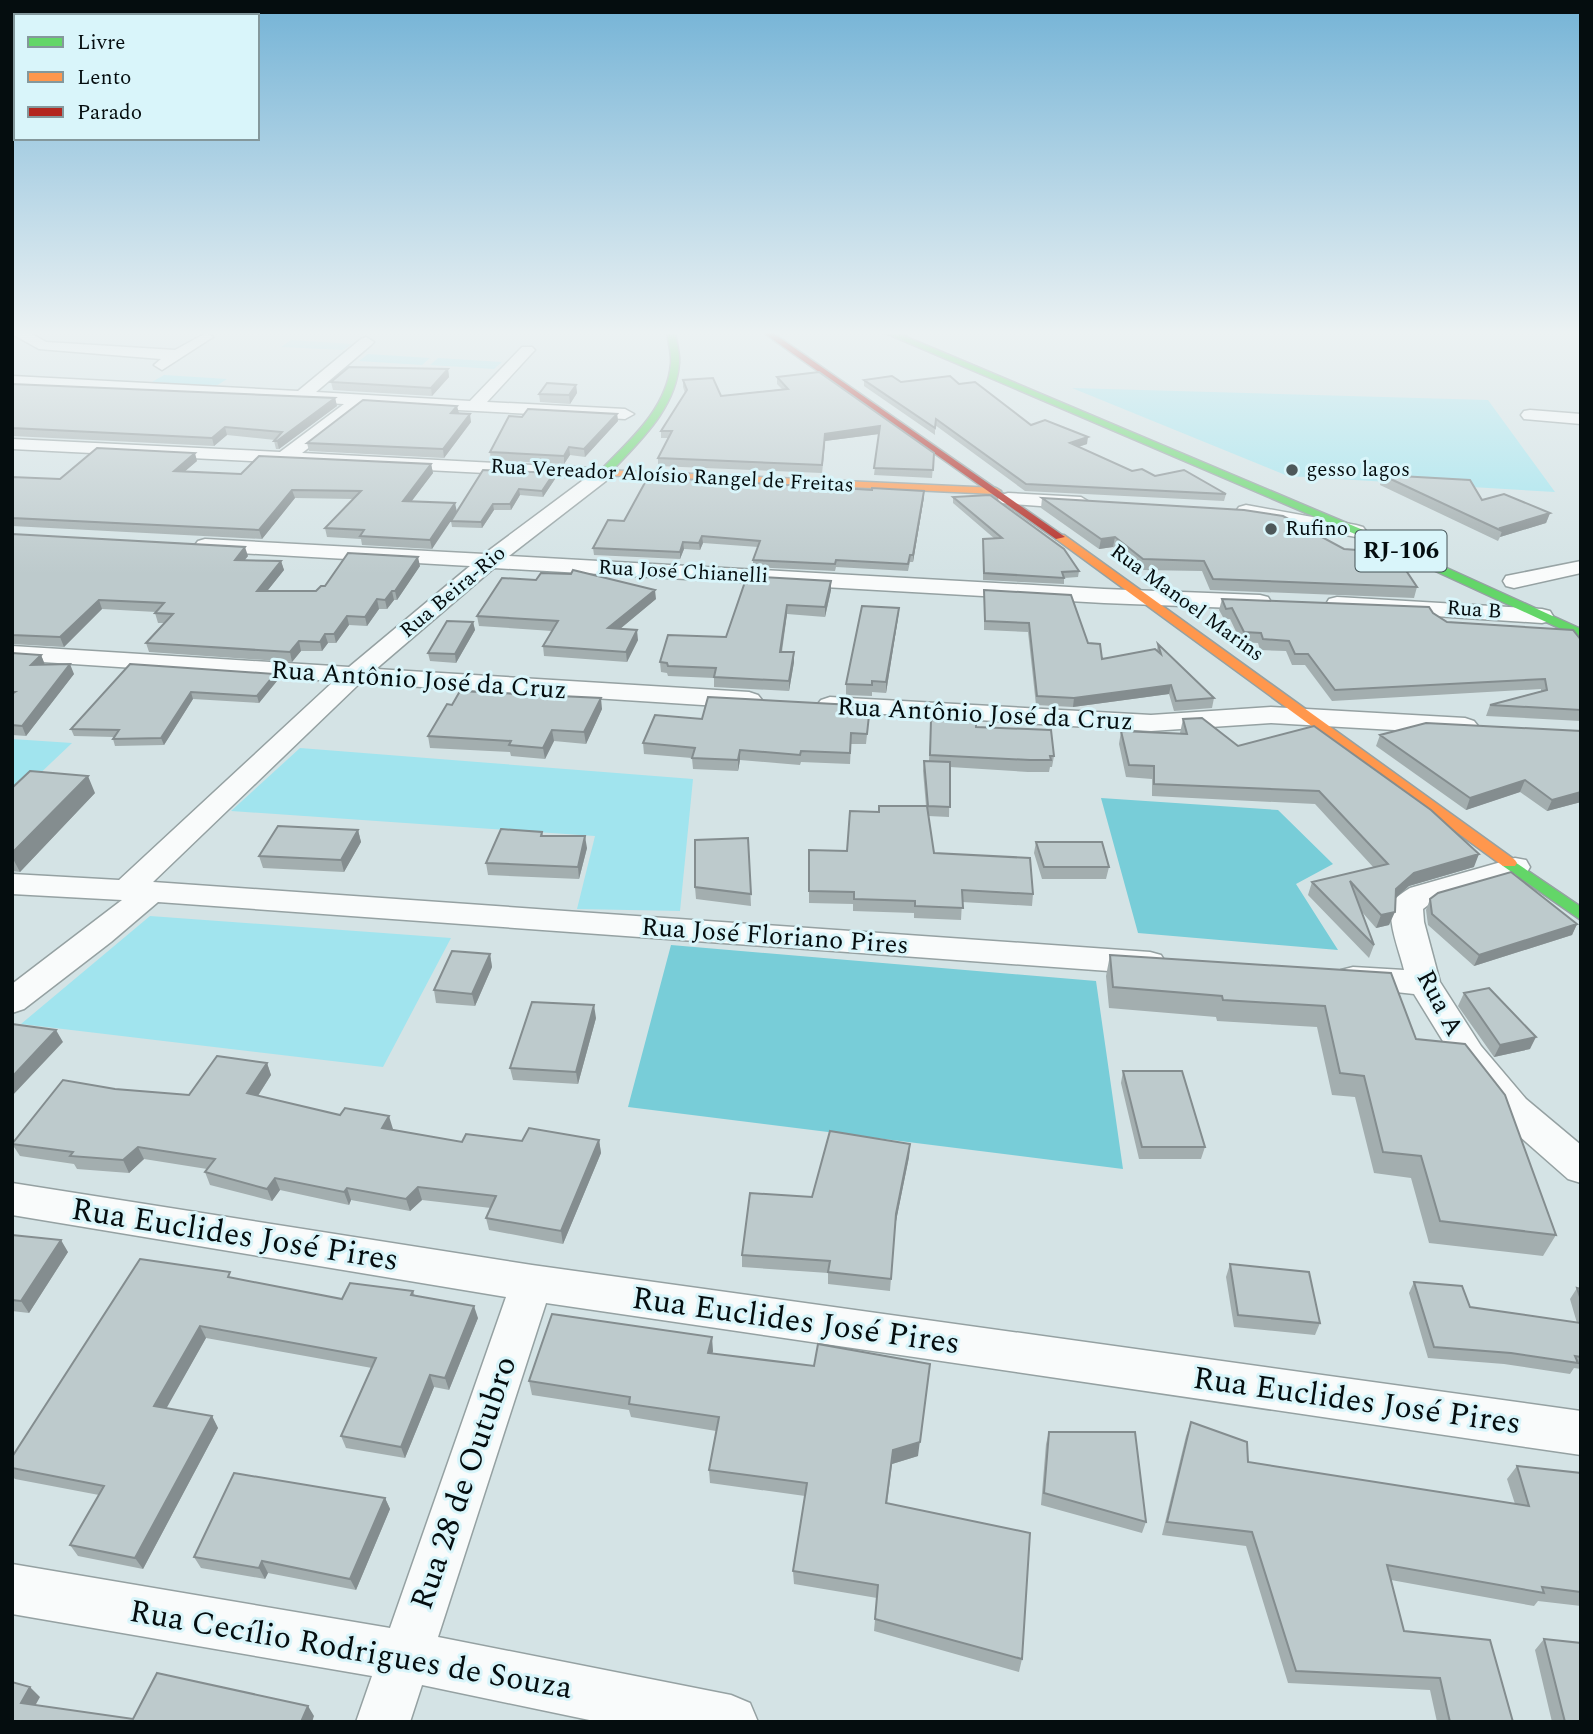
<svg xmlns="http://www.w3.org/2000/svg" width="1593" height="1734" font-family="Spectral,serif">
<style>
.green{fill:#a1e4ee}
.forest{fill:#78cdd8}
.lines{fill:none;stroke-linecap:round;stroke-linejoin:round}
.street-casing{stroke:#95a1a2;stroke-width:3}
.fast-casing{stroke:#95a1a2;stroke-width:3}
.slow-casing{stroke:#95a1a2;stroke-width:3}
.jam-casing{stroke:#95a1a2;stroke-width:3}
.street{fill:#f9fbfb;fill-rule:evenodd}
.fast{fill:#63d668;fill-rule:evenodd}
.slow{fill:#ff974d;fill-rule:evenodd}
.jam{fill:#b3261e;fill-rule:evenodd}
.wall{fill:#a3aeaf}
.shaded-wall{fill:#848d8f}
.building{fill:#bdcacc;stroke:#848d8f;stroke-width:2}
.poi-dot{fill:#4d585a;stroke:#d9f5fa;stroke-width:2.5}
.labels{text-anchor:middle;dominant-baseline:central;stroke-width:6;stroke-linejoin:round;paint-order:stroke}
.far-poi-label{font-size:21px;fill:#050d0f;stroke:#d9f5fa;text-anchor:start}
.far-street-label{font-size:21px;fill:#050d0f;stroke:#d9f5fa}
.shield{fill:#d9f5fa;stroke:#455356;stroke-width:2}
.shield-label{font-size:24px;font-weight:bold;fill:#050d0f}
.street-label{font-size:26px;fill:#050d0f;stroke:#d9f5fa}
.near-street-label{font-size:32px;fill:#050d0f;stroke:#d9f5fa}
</style>
<rect width="100%" height="100%" fill="#d4e3e5"/>
<!-- green -->
<path class="green" d="M291,340L352,344L343,350L281,347Z
M368,354L430,358L422,365L359,361Z
M438,358L502,362L494,369L430,365Z
M164,375L227,379L216,386L152,382Z
M1072,388L1488,400L1555,492L1288,476Z
M12,739L72,743L12,800Z
M300,748L693,779L680,911L577,909L595,836L231,811Z
M150,916L451,938L383,1067L21,1024Z"/>
<!-- forest -->
<path class="forest" d="M1101,798L1278,810L1333,864L1296,884L1338,950L1138,933Z
M671,945L1096,981L1123,1169L628,1107Z"/>
<g class="lines">
<!-- street casing -->
<g class="street-casing">
<path id="street" d="M12,331H27L46,342L175,350L206,333L213,337L162,370L154,365L161,359L39,349L12,334Z
M366,337L374,342L371,345L316,392L470,401L522,347H532L535,350L532,353L487,402L625,409L634,414L625,419L364,405L302,453L611,469L613,473L611,477L509,556L1104,589L1260,595L1268,597L1271,602L1268,607L1260,609L1104,603L494,568L376,669L749,692L758,695L762,700L758,705L749,708L360,683L153,882L1150,952L1161,955L1166,963L1161,971L1150,974L158,902L111,942L24,1009L12,1013V984L122,900L12,894V874L119,880L334,681L12,660V646L349,667L470,566L205,551L198,549L195,545L198,541L205,539L484,554L586,478L12,449V439L280,452L344,404L12,386V376L298,391L361,339Z
M1530,410L1581,414V424L1524,419L1521,415L1524,411Z
M1008,493L1081,497L1091,503L1081,509L1001,503L998,499L1001,495Z
M1246,505L1356,525L1363,527L1366,531L1363,535L1356,537L1239,515L1236,511L1239,507Z
M1581,561V573L1514,588L1506,586L1503,581L1506,576Z
M1337,597L1542,609L1550,611L1553,616L1550,621L1542,623L1329,609L1326,604L1329,599Z
M830,697L1151,715L1271,707L1465,718L1474,721L1478,726L1474,731L1465,734L1271,723L1151,731L821,710L817,705L821,700Z
M1515,858L1526,860L1530,867L1526,874L1432,902L1423,909L1424,922L1440,982L1481,1046L1526,1099L1581,1145V1183L1568,1179L1500,1119L1457,1064L1414,994L1341,986L1337,978L1341,970L1353,967L1404,970C1400,952 1386,920 1393,903C1396,896 1404,892 1410,888Z
M12,1183L532,1265L1581,1411V1455L546,1303L438,1637L731,1695L750,1703L758,1722H599L422,1685L410,1722H356L372,1676L12,1614V1564L390,1628L506,1297L12,1215Z"/>
</g>
<!-- fast casing -->
<g class="fast-casing">
<path id="fast" d="M667,331H675C676,342 680,353 679,363C676,410 637,443 608,475H600V471C630,440 667,409 671,364C672,353 668,342 667,331Z
M881,331H892L1363,530L1581,629V638L1355,534Z
M1509,858L1581,907V920L1503,866L1501,863L1503,860Z"/>
</g>
<!-- slow casing -->
<g class="slow-casing">
<path id="slow" d="M604,470L996,488L1001,491L996,494L600,475V471Z
M1056,535H1064L1515,860L1517,863L1515,866H1503L1056,539Z"/>
</g>
<!-- jam casing -->
<g class="jam-casing">
<path id="jam" d="M761,331H770L1065,537L1056,539Z"/>
</g>
<!-- street -->
<use href="#street" class="street"/>
<!-- fast -->
<use href="#fast" class="fast"/>
<!-- slow -->
<use href="#slow" class="slow"/>
<!-- jam -->
<use href="#jam" class="jam"/>
</g>
<!-- wall -->
<path class="wall" d="M448,369L449,377L432,396L333,390L331,382Z
M777,377L934,453L932,478L874,475L879,434L825,441L822,473L658,466V458L669,438H661V431L685,393L683,387V380L721,396L782,389L777,384Z
M864,380L959,384L1031,425L1087,444L1078,447L1132,471L1226,494L1224,501L1025,491L935,425V435L864,386Z
M12,384L335,398L337,406L279,449H276L274,441L275,440L227,435L214,446L12,436Z
M576,385L577,393L570,404L540,402L539,394Z
M458,414L471,422L444,458L309,451L307,443Z
M617,414L618,421L585,457L570,455L564,464L491,460L490,452L522,417Z
M197,461L185,471L241,474L431,464L433,473L411,501L455,503L432,549L362,545L361,539L327,537L325,528L353,499L295,498L262,539L12,526V477L60,479Z
M554,473L555,479L543,497L520,495L511,510H494L482,528L452,527L451,521Z
M1382,475L1482,500L1550,513L1546,523L1500,537L1498,541L1380,485Z
M924,497L913,562H910L908,571L836,567L835,571L753,567V560L758,547L703,543L700,550L684,549L680,559L594,555L593,548L624,521Z
M953,497L1079,571L1078,577L1064,578V584L983,580V539H995L953,503Z
M1042,498L1344,549L1417,587L1414,598L1210,590L1202,571L1141,570L1113,547L1099,549L1041,508Z
M12,534L248,556L245,560L281,561L284,570L267,591H316L325,586L420,566L397,600H394L387,609H379L367,626L349,625L336,643H328L322,651H301L292,662L149,652L146,643L164,623H158L155,613L156,612L102,609L64,647L12,644Z
M747,576L831,590L825,617L787,614L782,652L794,662L789,691L714,687V678L668,676L667,673L661,672L660,662L726,637Z
M984,590L1088,643L1102,659L1157,650L1158,644L1214,698L1212,708L1174,711L1169,694L1073,707L1036,705L1028,632L984,630Z
M656,599L620,629L638,640L627,662L544,656L543,646L552,631L479,626L477,616Z
M1222,599L1433,613L1447,622L1581,640V721L1486,716L1490,705L1541,691V689L1332,701L1305,665H1292L1286,651L1260,650L1258,643L1241,642L1230,619H1224L1219,610Z
M899,608L898,618L886,693L872,692V696L846,695V684Z
M473,622L475,630L456,663L430,661L428,653Z
M12,653L41,655L45,665L74,674L26,736L12,735Z
M130,664L277,681L259,703L193,699L164,745L115,746L113,739L114,737L74,736L71,729Z
M870,706L866,744H851L850,764L801,762L800,765L740,760L738,771L693,769L692,758L644,754L643,743L702,719Z
M602,709L586,744L554,741L545,759L511,756L510,752L430,748L428,736Z
M1183,719L1238,746L1474,867L1409,886L1395,898L1389,925L1376,928L1362,912L1374,945L1369,958L1308,895L1312,882L1374,868L1315,804L1152,796V779L1126,777L1119,744L1121,731L1180,733Z
M931,720L976,727L1054,756L1052,767H1050L1049,772H1028L950,767L949,817L928,816L934,853L1033,894L1032,906L962,902L961,920L914,918V913L853,911V904L809,903V850L847,851L878,812L879,806H926L923,771L924,761H929Z
M1581,731V802L1547,811L1520,792L1466,810L1376,746L1380,735Z
M12,788L95,793L20,872L12,871Z
M358,830L361,842L344,872L263,868L259,856Z
M542,832L543,836L587,848L579,879L488,875L486,863Z
M748,838L751,906L696,899L695,887Z
M1036,842L1109,867L1106,879H1042L1034,853Z
M1430,899L1577,924L1572,935L1474,966L1428,925L1426,910Z
M490,954L492,967L475,1006L436,1003L434,990Z
M1110,955L1391,973L1416,1039L1556,1235L1543,1256L1429,1243L1411,1178L1374,1173L1355,1097L1332,1095L1317,1027L1217,1021L1216,1017L1109,1008L1106,976Z
M1464,993L1530,1049L1494,1057L1458,1006Z
M596,1018L578,1084L513,1080L510,1068Z
M267,1063L271,1075L258,1096L393,1129L392,1130L462,1142L599,1140L601,1153L563,1244L489,1230L486,1218L491,1208L422,1200L410,1211L351,1200L349,1205L280,1190L272,1201L210,1185L205,1172L207,1169L144,1159L129,1173L77,1169L74,1164L20,1156L12,1144L115,1089L189,1095Z
M1123,1071L1205,1147L1201,1159H1139L1121,1083Z
M910,1144L909,1157L895,1226L890,1291L828,1284V1273L742,1267V1255L812,1197Z
M12,1235L68,1252L29,1313L12,1311Z
M1230,1264L1320,1323L1315,1335L1234,1327L1226,1277Z
M233,1278L342,1299L413,1291L415,1296L478,1318L449,1390L434,1387L405,1458L346,1448L341,1436L372,1368L206,1338L166,1408L212,1416L218,1428L143,1569L78,1556L70,1545L99,1495L15,1479L12,1476V1457Z
M1414,1282L1470,1307L1577,1323L1570,1299L1577,1288L1581,1289V1369L1574,1368L1570,1374L1504,1364L1428,1358L1409,1293Z
M713,1351L712,1353L918,1456L892,1464L887,1504L1022,1659L1019,1672L874,1631L877,1598L794,1584L793,1571L805,1496L710,1483L709,1470L716,1431L631,1417L629,1410L532,1395L529,1381Z
M1191,1422L1248,1462L1515,1504L1507,1479L1517,1466L1581,1473V1606L1538,1601L1534,1606L1391,1580L1404,1631L1513,1722H1437L1430,1690L1288,1683L1246,1546L1162,1535L1186,1436Z
M1049,1432L1146,1522L1142,1533L1041,1505L1046,1444Z
M385,1498L390,1509L356,1590L268,1573L265,1579L201,1568L194,1557Z
M1544,1639L1581,1722H1552L1535,1650Z"/>
<!-- shaded-wall -->
<path class="shaded-wall" d="M448,369L449,377L432,396L431,388Z
M576,385L577,393L570,404L569,395Z
M335,398L337,406L279,449L277,441Z
M457,406L459,413H451Z
M470,414L471,422L444,458L443,449Z
M617,414L618,421L585,457L584,449Z
M880,426L879,434L825,441L822,473L825,434Z
M225,427L227,435L214,446L212,438Z
M1088,437L1087,444L1069,450L1070,443Z
M569,447L570,455L564,464V456Z
M195,453L197,461L176,479L174,471Z
M431,464L433,473L405,510L403,501Z
M554,473L555,479L543,497L542,491Z
M519,489L520,495L511,510L510,504Z
M292,490L295,498L262,539L259,530Z
M924,491V497L913,562V555Z
M455,503L457,512L432,549L430,540Z
M493,504L494,510L482,528L481,522Z
M1550,513L1546,523L1500,537L1502,531L1500,528Z
M702,536L703,543L700,550L699,543Z
M1115,537L1113,547L1099,549L1101,539Z
M683,542L684,549L680,559V552Z
M245,547L248,556L237,569L235,560Z
M418,557L420,566L397,600L395,591Z
M281,561L284,570L260,600L257,591Z
M831,581V590L825,617V607Z
M655,590L656,599L609,638L608,628Z
M392,591L394,600L387,609L385,600Z
M377,599L379,609L367,626L365,617Z
M99,600L102,609L64,647L60,637Z
M787,605V614L780,661V652Z
M899,608L898,618L886,693V682Z
M347,616L349,625L336,643L334,634Z
M473,622L475,630L456,663L455,654Z
M637,630L638,640L627,662L626,652Z
M325,634L328,643L322,651L320,642Z
M299,641L301,651L292,662L290,652Z
M794,652V662L789,691V681Z
M41,655L45,665H31Z
M70,664L74,674L26,736L22,726Z
M275,674L277,681L259,703L257,696Z
M1171,685L1169,694L1073,707L1074,698Z
M191,692L193,699L164,745L161,738Z
M601,698L602,709L586,744L584,732Z
M552,730L554,741L545,759L543,748Z
M740,750V760L738,771V760Z
M88,776L95,793L20,872L12,857V853Z
M1525,780L1520,792L1466,810L1470,798Z
M1581,792V802L1547,811L1552,800Z
M358,830L361,842L344,872L341,860Z
M585,836L587,848L579,879L578,867Z
M1479,854L1474,867L1409,886L1391,902L1396,889L1414,873Z
M1395,912L1389,925L1376,928L1381,915Z
M1577,924L1572,935L1474,966L1479,955Z
M490,954L492,967L475,1006L472,994Z
M594,1005L596,1018L578,1084L576,1072Z
M56,1030L63,1042L12,1096V1077Z
M1536,1037L1530,1049L1494,1057L1500,1045Z
M267,1063L271,1075L252,1105L247,1093Z
M389,1116L393,1129L386,1141L382,1128Z
M599,1140L601,1153L563,1244L561,1231Z
M910,1144L909,1157L895,1226L890,1291L896,1214Z
M138,1147L144,1159L129,1173L123,1160Z
M275,1178L280,1190L272,1201L267,1189Z
M418,1187L422,1200L410,1211L406,1199Z
M347,1188L351,1200L349,1205L344,1192Z
M61,1240L68,1252L29,1313L21,1301Z
M474,1306L478,1318L449,1390L445,1378Z
M200,1326L206,1338L161,1418L154,1406Z
M712,1337L713,1351L709,1367L708,1353Z
M430,1375L434,1387L405,1458L401,1447Z
M928,1378L918,1456L892,1464L893,1450Z
M212,1416L218,1428L143,1569L135,1558Z
M385,1498L390,1509L356,1590L350,1579Z
M262,1561L268,1573L265,1579L259,1568Z
M30,1687L40,1697L31,1713L21,1703Z
M308,1706L314,1716L312,1722H301Z"/>
<!-- building -->
<path class="building" d="M349,367L448,369L431,388L331,382Z
M819,372L934,453L933,470L874,468L880,426L825,434L822,465L658,458L672,431H661L687,390L683,380L713,378L721,396L788,389L777,377Z
M892,376L901,382L950,376L959,384L975,382L1031,425L1045,420L1088,437L1070,443L1132,471L1142,469L1155,476L1184,470L1226,494L1026,484L936,419L935,428L864,380Z
M547,383L576,385L569,395L539,394Z
M12,384L335,398L277,441H274L282,432L225,427L212,438L12,428Z
M363,400L457,406L451,413L470,414L443,449L307,443Z
M528,409L617,414L584,449L569,447L564,456L490,452L509,416L522,417Z
M97,448L195,453L174,471L241,474L259,456L431,464L403,501L455,503L430,540L360,536L364,530L325,528L361,491L292,490L259,530L12,518V477L60,479Z
M483,470L554,473L542,491L519,489L510,504H493L481,522L451,521Z
M1382,475L1470,480L1482,500L1504,494L1550,513L1500,528L1502,531Z
M648,477L872,490V488L924,491L913,555H910L908,564L836,560L835,564L753,560L760,541L702,536L699,543L683,542L680,552L593,548L608,520L624,521Z
M990,495L1064,549L1079,571L1062,572L1064,578L984,573L983,539L1002,538L953,497Z
M1042,498L1244,510L1283,516L1344,549L1357,550L1390,568L1405,569L1417,587L1213,579L1204,561L1143,559L1115,537L1101,539Z
M12,534L245,547L235,560L281,561L257,591H316L321,586H325L348,553L418,557L395,591H392L385,600L377,599L365,617L347,616L334,634H325L320,642L299,641L290,652L146,643L173,614L155,613L164,603L99,600L60,637L12,635Z
M573,570L655,590L608,628L637,630L626,652L543,646L558,621L477,616L502,578L536,580L541,573L571,574Z
M747,576L831,581L825,607L787,605L780,652H794L789,681L714,677L716,668L668,666L667,663L660,662L668,635L726,637Z
M984,590L1071,595L1088,643L1100,644L1102,659L1155,649L1161,654L1158,644L1214,698L1176,701L1171,685L1074,698L1037,696L1029,623L985,621Z
M1222,599L1429,607L1433,613L1447,622L1573,630L1581,640V710L1490,705L1547,690L1545,679L1335,690L1308,654H1295L1289,641L1263,639L1261,633L1244,632L1232,608L1226,609Z
M862,606L899,608L886,682L872,681V685L846,684Z
M447,621L473,622L455,654L428,653Z
M12,653L41,655L31,665L70,664L22,726L12,725V694L15,692H12Z
M130,664L275,674L257,696L191,692L161,738L113,739L119,730L71,729Z
M460,691L601,698L584,732L552,730L543,748L509,745L511,741L428,736L447,704L452,705Z
M708,697L870,706L867,734L851,733L850,753L801,751L800,755L740,750L738,760L692,758L695,748L643,743L655,715L702,719Z
M1202,718L1238,746L1314,726L1431,810L1479,854L1414,873L1396,889L1395,912L1381,915L1350,881L1374,945L1312,882L1388,864L1319,791L1154,784V766L1129,765L1121,731L1187,734L1183,719Z
M931,720L976,722V727L1051,730L1054,756H1050L1051,760H1030L930,755Z
M1426,723L1581,731V792L1552,800L1525,780L1470,798L1380,735Z
M924,761L950,762V807L928,806Z
M30,771L88,776L12,853V788Z
M879,806H927L934,853L1030,858L1033,894L962,890L963,908L915,906V901L854,899V892L809,891V850L847,851L850,811L879,812Z
M278,826L358,830L341,860L259,856Z
M501,829L542,832L541,836H585L578,867L486,863Z
M748,838L751,894L695,887V840Z
M1036,842H1102L1109,867H1044Z
M1511,872L1577,924L1479,955L1432,914L1430,899L1438,893Z
M452,951L490,954L472,994L434,990Z
M1110,955L1391,973L1416,1039L1465,1044L1505,1095L1556,1235L1440,1221L1421,1156L1383,1152L1364,1076L1340,1073L1325,1006L1223,1000L1222,996L1113,987Z
M1489,988L1536,1037L1500,1045L1464,993Z
M532,1002L594,1005L576,1072L510,1068Z
M12,1024L56,1030L12,1077Z
M217,1056L267,1063L247,1093L340,1115L345,1108L389,1116L382,1128L462,1142L466,1134L522,1141L529,1128L599,1140L561,1231L486,1218L496,1196L418,1187L406,1199L347,1188L344,1192L275,1178L267,1189L205,1172L215,1159L138,1147L123,1160L70,1156L73,1152L12,1144L63,1080L115,1089L189,1095Z
M1123,1071H1182L1205,1147H1142Z
M830,1131L910,1144L896,1214L891,1279L828,1272L830,1261L742,1255L750,1193L812,1197Z
M12,1235L61,1240L21,1301L12,1300Z
M140,1259L230,1272L228,1277L342,1299L350,1283L413,1291L411,1295L474,1306L445,1378L430,1375L401,1447L341,1436L376,1358L200,1326L154,1406L212,1416L135,1558L70,1545L104,1486L12,1468V1457Z
M1230,1264L1309,1272L1320,1323L1238,1315Z
M1414,1282L1462,1286L1470,1307L1581,1323V1357L1575,1356L1578,1363L1511,1353L1434,1347Z
M1577,1288L1581,1289V1300Z
M552,1314L712,1337L708,1353L814,1366L818,1344L930,1364L920,1442L893,1450L886,1503L1030,1533L1022,1659L875,1619L878,1585L793,1571L807,1483L709,1470L719,1417L629,1404L630,1397L529,1381Z
M1191,1422L1247,1442L1248,1462L1529,1506L1517,1466L1581,1473V1592L1542,1587L1544,1593L1387,1565L1404,1631L1490,1640L1513,1722H1450L1440,1678L1296,1671L1252,1532L1167,1522Z
M1049,1432H1135L1146,1522L1044,1493Z
M234,1473L385,1498L350,1579L262,1561L259,1568L194,1557Z
M1544,1639L1581,1643V1722H1565Z
M157,1673L308,1706L301,1722H12V1682L30,1687L21,1703L133,1719Z"/>
<!-- sky -->
<linearGradient id="sky" x2="0" y2="1"><stop stop-color="#74b3d6"/><stop offset="0.58" stop-color="#ecf2f3"/><stop offset="1" stop-color="#ecf2f3" stop-opacity="0"/></linearGradient>
<rect width="1593" height="574" fill="url(#sky)"/>
<!-- markers -->
<g class="poi-dot">
<circle cx="1292" cy="470" r="7"/>
<circle cx="1271" cy="529" r="7"/>
</g>
<g class="labels">
<!-- far-poi labels -->
<g class="far-poi-label">
<text x="1306" y="470">gesso lagos</text>
<text x="1285" y="529">Rufino</text>
</g>
<!-- far-street labels -->
<g class="far-street-label">
<text transform="translate(672 476) rotate(3)">Rua Vereador Aloísio Rangel de Freitas</text>
<text transform="translate(683 572) rotate(3)">Rua José Chianelli</text>
<text transform="translate(453 592) rotate(-40)">Rua Beira-Rio</text>
<text transform="translate(1187 603) rotate(36)">Rua Manoel Marins</text>
<text transform="translate(1474 610) rotate(4)">Rua B</text>
</g>
<!-- shield labels -->
<rect class="shield" x="1355.5" y="530.5" width="91" height="41" rx="5"/>
<g class="shield-label">
<text x="1401" y="551">RJ-106</text>
</g>
<!-- street labels -->
<g class="street-label">
<text transform="translate(419 680) rotate(4)">Rua Antônio José da Cruz</text>
<text transform="translate(985 714) rotate(3)">Rua Antônio José da Cruz</text>
<text transform="translate(775 936) rotate(4)">Rua José Floriano Pires</text>
<text transform="translate(1440 1003) rotate(62)">Rua A</text>
</g>
<!-- near-street labels -->
<g class="near-street-label">
<text transform="translate(235 1235) rotate(9)">Rua Euclides José Pires</text>
<text transform="translate(796 1321) rotate(8)">Rua Euclides José Pires</text>
<text transform="translate(1357 1401) rotate(8)">Rua Euclides José Pires</text>
<text transform="translate(464 1483) rotate(-71)">Rua 28 de Outubro</text>
<text transform="translate(351 1650) rotate(10)">Rua Cecílio Rodrigues de Souza</text>
</g>
</g>
<!-- border -->
<rect width="1593" height="1734" fill="none" stroke="#050d0f" stroke-width="28"/>
<!-- legend -->
<rect x="14" y="14" width="245" height="126" fill="#d9f5fa" stroke="#84989c" stroke-width="2"/>
<rect x="28" y="37" width="35" height="10" fill="#63d668" stroke="#84989c" stroke-width="2"/>
<text x="77" y="49" font-size="21" fill="#050d0f">Livre</text>
<rect x="28" y="72" width="35" height="10" fill="#ff974d" stroke="#84989c" stroke-width="2"/>
<text x="77" y="84" font-size="21" fill="#050d0f">Lento</text>
<rect x="28" y="107" width="35" height="10" fill="#b3261e" stroke="#84989c" stroke-width="2"/>
<text x="77" y="119" font-size="21" fill="#050d0f">Parado</text>
</svg>
